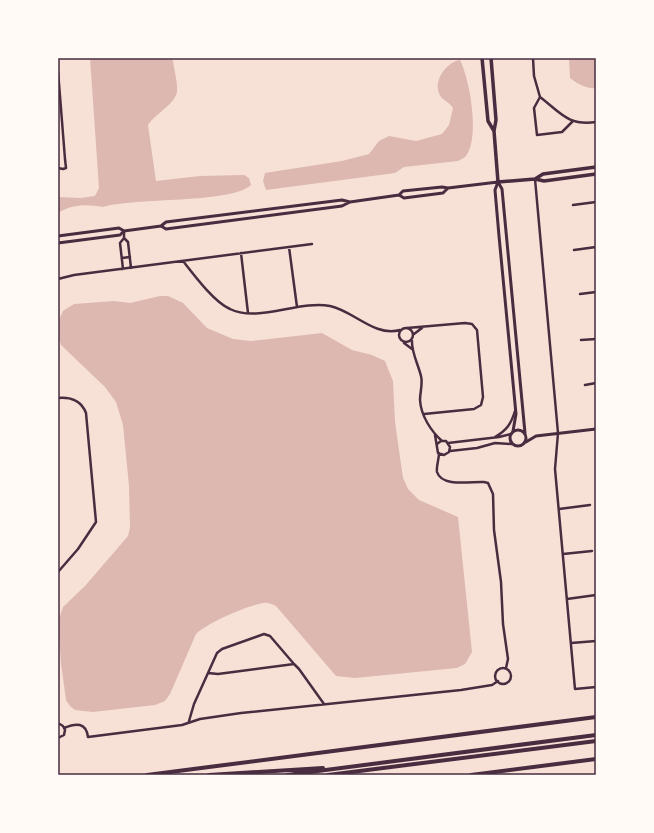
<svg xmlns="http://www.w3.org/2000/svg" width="654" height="833" font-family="'Nunito Sans',sans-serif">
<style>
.water{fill:#dcb8b0}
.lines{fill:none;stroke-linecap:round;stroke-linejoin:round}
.minor{stroke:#4a2c40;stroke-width:2.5}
.tertiary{stroke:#4a2c40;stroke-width:3}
.secondary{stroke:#4a2c40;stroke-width:3.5}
.motorway{stroke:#4a2c40;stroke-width:4}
.neatline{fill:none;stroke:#4a2c40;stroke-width:1.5}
</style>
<rect width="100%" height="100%" fill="#f7e1d7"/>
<!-- water -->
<path class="water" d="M90,58H171L173,61C174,70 178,82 177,92C174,105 155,114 148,125L156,181L200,176L244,175L249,178L251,185C230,204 136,197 103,207C87,204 72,204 58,213V197L81,198L95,196L99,188Z
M569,58H596V88C586,89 578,84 570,78Z
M460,60C470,80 480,137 466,156C464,158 460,160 458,161L404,167L395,173L266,190L263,181L265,173L342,161L369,154L379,141L389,136L416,141L442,134L449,125L453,108C450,103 445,101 441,97C431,83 446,62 460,60Z
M160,296H168L183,303L207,328L233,339L251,341L322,333L352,350L372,355L385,361L393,381L395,422L403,478L408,489L419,500L458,517L472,652L465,664L457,668L355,678L336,676L276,606C273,605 268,602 264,603C248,605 207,623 196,634L170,694L165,701L155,705L93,712L75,710L70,706L66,700L61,663L58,622L63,607L85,586L128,536L130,528L129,486L123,425L116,402L105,387L61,345L58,334V322L63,311L74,304L114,301L130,303Z"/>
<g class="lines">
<!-- minor -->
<path class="minor" d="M533,58L534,76L540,97
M58,71L65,159L66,168L63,169L58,168
M540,97L534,108L537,135L562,132L572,122
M540,97C561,113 568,126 596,122
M535,179L558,433L555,469L575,689L596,687
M573,205L596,202
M124,238L128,242L131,268
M289,247L297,307
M574,250L596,247
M241,253L248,313
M122,258L130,257
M183,261C194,275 214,302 230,309C258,323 299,300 330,306C354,311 374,337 400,330
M123,269L120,243L124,238V231
M58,279L74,275L312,244
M580,294L596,292
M399 335a7 7 0 1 1 14 0a7 7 0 1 1-14 0Z
M407,328L465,323L472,324L477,330L483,397L481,405L474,409L424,414
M414,334L422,328
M412,340C411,351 418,364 421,376C423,384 420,392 420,400C421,416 431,431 442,441
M581,340L596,339
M404,343L412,349
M585,385L596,383
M58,398C71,397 81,400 86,413L96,522L78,549L58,572
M435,435L438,453L444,455L449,452L450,447L446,441H441L437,444
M495,437C507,430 511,424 515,411
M448,443L499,437L511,434
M450,451L477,448L495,443L512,444
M439,453C439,459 436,467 437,472C442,488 473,481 484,482L488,483L493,494L494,530L501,582L503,624L508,659L506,668
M559,509L590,505
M563,554L592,551
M567,599L596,595
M571,643L596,641
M495 676a8 8 0 1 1 16 0a8 8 0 1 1-16 0Z
M208,673L217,653L222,649L264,634L270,636L294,664
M189,721L194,704L208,673L218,674L294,664L299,669L324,704
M58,723L63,726L65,730L64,735L58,738
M64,728C76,723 86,722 88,737L182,725L200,719L241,713L461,690L492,685L498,681"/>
<!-- tertiary -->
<path class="tertiary" d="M498,182L502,189L525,433
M498,182L495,190L499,236L516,414L513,431
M399,195L404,198L443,193L448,188
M161,226L166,229L342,206L350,202
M58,236L119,228L124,231
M58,243L120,235L124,231L161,226L166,222L342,200L350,202L399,195L403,191L442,187L448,188L498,182
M510 438a8 8 0 1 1 16 0a8 8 0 1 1-16 0Z
M526,442L536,436L596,429"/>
<!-- secondary -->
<path class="secondary" d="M482,58L488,121L494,131
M491,58L496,120L494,131L498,182L535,179L544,181L596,174
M535,179L543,174L596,167"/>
<!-- motorway -->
<path class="motorway" d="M147,775L596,717
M209,775L323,768
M287,775L596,735
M328,775L596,741
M471,775L596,759"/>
</g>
<!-- border -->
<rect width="654" height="833" fill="none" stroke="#fffaf5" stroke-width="118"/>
<rect x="59" y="59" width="536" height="715" class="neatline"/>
</svg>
